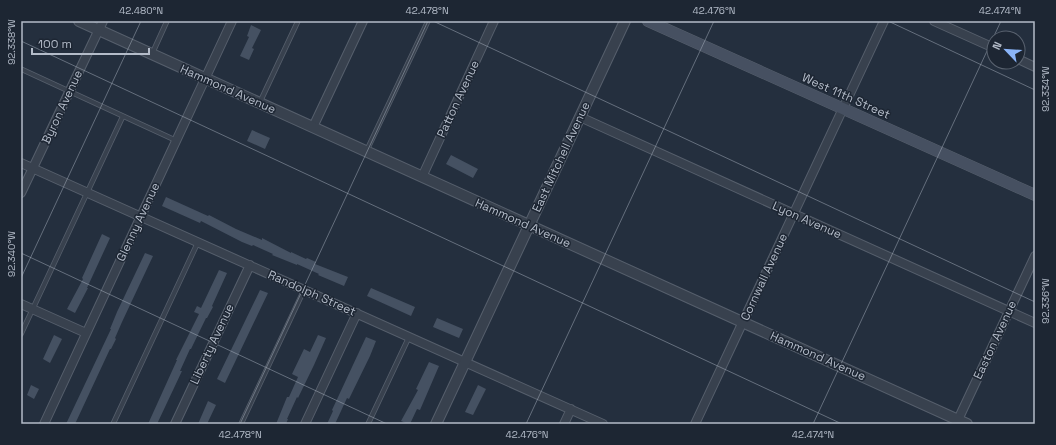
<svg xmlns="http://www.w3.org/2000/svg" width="1056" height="445" font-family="'Space Grotesk',sans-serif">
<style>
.building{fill:#455162}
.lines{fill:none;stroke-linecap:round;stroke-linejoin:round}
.service-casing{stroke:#565f6c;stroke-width:5.5}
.minor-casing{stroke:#565f6c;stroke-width:10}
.tertiary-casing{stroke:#565f6c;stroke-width:12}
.secondary-casing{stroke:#565f6c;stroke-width:12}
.service{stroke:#38414e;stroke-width:4}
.minor{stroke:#38414e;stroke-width:8}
.tertiary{stroke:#38414e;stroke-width:10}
.secondary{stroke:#465061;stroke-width:11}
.ticks{fill:none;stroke:#b4bcc9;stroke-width:1;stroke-opacity:0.45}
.labels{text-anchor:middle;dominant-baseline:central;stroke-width:3;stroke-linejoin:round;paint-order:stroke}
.street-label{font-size:12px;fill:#b4bcc9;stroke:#1d2633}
.neatline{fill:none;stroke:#b4bcc9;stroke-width:1.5}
.ticks-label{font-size:10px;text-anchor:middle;fill:#b4bcc9}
</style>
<rect width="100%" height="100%" fill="#242f3e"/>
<!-- building -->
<path class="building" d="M251,25L261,30L252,48L254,49L249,60L240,56L249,37L247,36Z
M252,130L270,138L265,149L247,141Z
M451,155L478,169L473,178L446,164Z
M166,197L208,216L209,215L236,229L262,240V238L291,253V252L306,259L307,258L316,262L315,264L348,277L344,286L318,275L319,274L297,264V265L272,255L273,254L253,245L252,246L242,242L201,221L200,223L162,206Z
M102,234L110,238L87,288H88L75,313L67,309L83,279L82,278Z
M145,253L153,256L122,322L115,338L116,339L111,349H110L75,424H66L111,329H110L117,312Z
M219,270L227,273L212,306L213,307L207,318H206L191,349H190L180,371H182L157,424H148L177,360H176L199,314L194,312L197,306L201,308Z
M371,288L415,307L411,316L367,296Z
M260,290L268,293L225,383L217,379Z
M437,318L463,329L459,338L433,327Z
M54,335L62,339L50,363L43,359Z
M318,335L326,338L314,365L298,398L297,397L287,419H288L286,424H276L287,397H289L298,377L292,374L304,349L310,352Z
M366,337L376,341L370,356L349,399L347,398L335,424H327L333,411L332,410Z
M429,362L439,366L420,410L417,409L410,424H408L401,421L418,390L416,389Z
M31,385L39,389L34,399L27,395Z
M478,385L486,389L473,415L465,412Z
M208,401L216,405L207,424H198Z"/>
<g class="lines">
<!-- service casing -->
<g class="service-casing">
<path id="service" d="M152,54L167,21
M21,69L175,140
M260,102L298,21
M366,152L428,21
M21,334L123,116
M113,424L198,242
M241,424L304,290
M368,424L409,337"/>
</g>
<!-- minor casing -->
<g class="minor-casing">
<path id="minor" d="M934,21L994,48
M1018,59L1035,67
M580,117L1035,323
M313,127L363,21
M21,163L603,424
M422,177L494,21
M21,193L103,21
M21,304L86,333
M44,424L232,21
M175,424L250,265
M305,424L357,313
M564,424L571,409
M695,424L884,21
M956,424L1035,256"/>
</g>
<!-- tertiary casing -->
<g class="tertiary-casing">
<path id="tertiary" d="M79,21L967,424
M436,424L625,21"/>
</g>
<!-- secondary casing -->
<g class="secondary-casing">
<path id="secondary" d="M648,21L1035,195"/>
</g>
<!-- service -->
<use href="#service" class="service"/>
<!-- minor -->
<use href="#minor" class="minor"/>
<!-- tertiary -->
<use href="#tertiary" class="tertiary"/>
<!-- secondary -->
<use href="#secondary" class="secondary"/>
</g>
<!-- ticks -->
<path class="ticks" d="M433,21L1035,302M888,21L1035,90M21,41L842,424M21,253L387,424M21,278L141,21M240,424L428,21M526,424L714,21M813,424L1001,21"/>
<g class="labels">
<!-- street labels -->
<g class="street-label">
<text transform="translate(228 89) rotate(24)">Hammond Avenue</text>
<text transform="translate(846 96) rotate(24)">West 11th Street</text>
<text transform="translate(458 99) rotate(-65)">Patton Avenue</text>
<text transform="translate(62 107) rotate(-65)">Byron Avenue</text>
<text transform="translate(561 157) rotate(-65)">East Mitchell Avenue</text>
<text transform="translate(807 220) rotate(24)">Lyon Avenue</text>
<text transform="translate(138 222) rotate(-65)">Glenny Avenue</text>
<text transform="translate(523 223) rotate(24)">Hammond Avenue</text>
<text transform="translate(764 277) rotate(-65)">Cornwall Avenue</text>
<text transform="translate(312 293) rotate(24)">Randolph Street</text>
<text transform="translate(995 340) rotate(-65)">Easton Avenue</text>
<text transform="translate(212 344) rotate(-65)">Liberty Avenue</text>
<text transform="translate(818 356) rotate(24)">Hammond Avenue</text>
</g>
</g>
<!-- border -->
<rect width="1056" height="445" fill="none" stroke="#1d2633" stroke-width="44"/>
<!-- north arrow -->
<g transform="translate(1006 50) rotate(295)"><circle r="19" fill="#1d2633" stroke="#59626f"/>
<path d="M0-3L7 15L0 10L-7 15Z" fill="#8ab4f8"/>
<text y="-6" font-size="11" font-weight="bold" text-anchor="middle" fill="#b4bcc9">N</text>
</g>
<!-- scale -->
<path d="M32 48v6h117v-6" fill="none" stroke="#b4bcc9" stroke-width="2"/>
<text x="38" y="48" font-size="12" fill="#b4bcc9" stroke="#1d2633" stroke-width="3" paint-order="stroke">100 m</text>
<rect x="22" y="22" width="1012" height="401" class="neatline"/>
<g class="ticks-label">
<text x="141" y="14">42.480°N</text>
<text x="427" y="14">42.478°N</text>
<text x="714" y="14">42.476°N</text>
<text x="1000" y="14">42.474°N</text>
<text transform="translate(11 42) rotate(-90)" y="4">92.338°W</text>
<text transform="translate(1045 89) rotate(-90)" y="4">92.334°W</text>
<text transform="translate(11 254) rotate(-90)" y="4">92.340°W</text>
<text transform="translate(1045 301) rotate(-90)" y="4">92.336°W</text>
<text x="240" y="438">42.478°N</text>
<text x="527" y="438">42.476°N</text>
<text x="813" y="438">42.474°N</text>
</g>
</svg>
